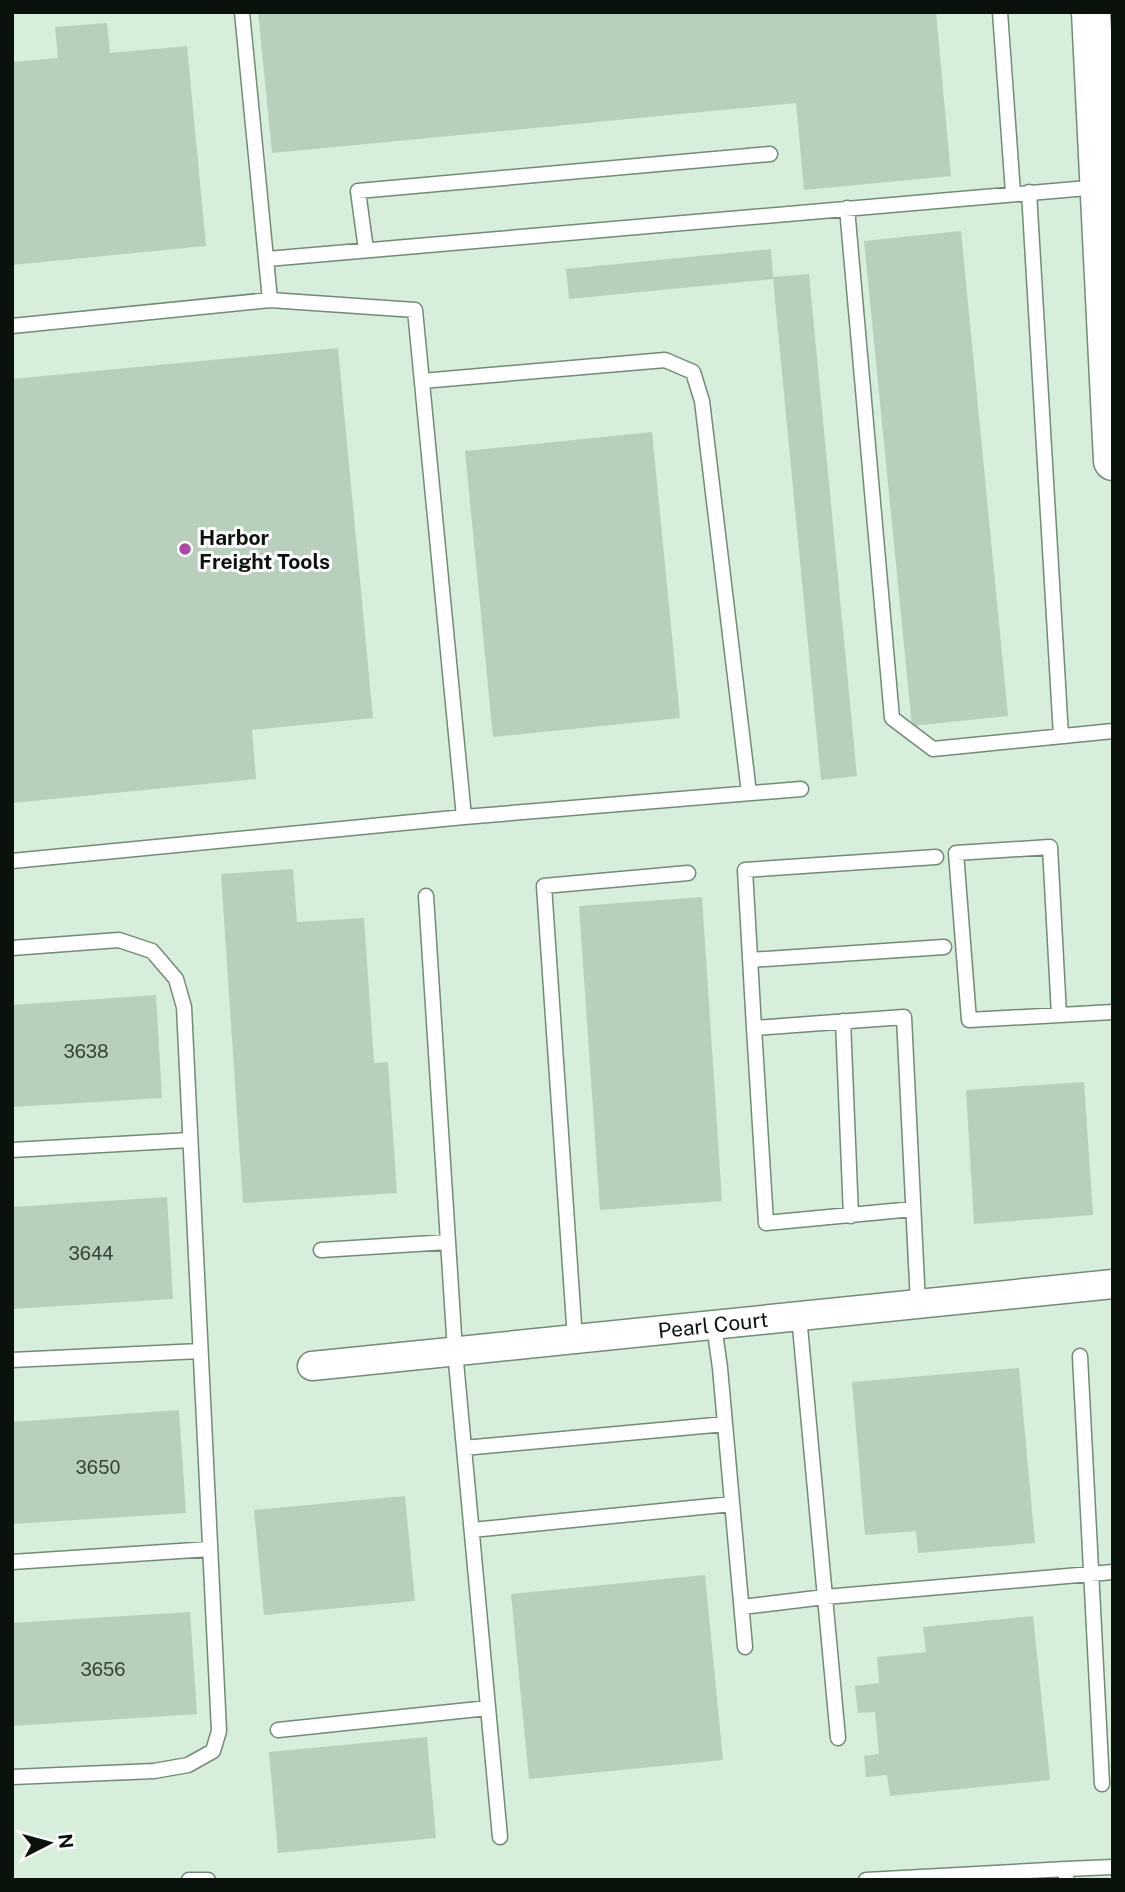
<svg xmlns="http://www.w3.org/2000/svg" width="1125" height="1892" font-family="'Public Sans',sans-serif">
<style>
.building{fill:#b8cfbc}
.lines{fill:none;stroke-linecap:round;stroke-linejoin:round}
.lane-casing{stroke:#748a78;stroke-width:17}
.street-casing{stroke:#748a78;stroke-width:31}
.secondary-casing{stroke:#748a78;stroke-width:41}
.lane{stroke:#fff;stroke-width:14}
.street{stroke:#fff;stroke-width:28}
.secondary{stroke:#fff;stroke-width:38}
.poi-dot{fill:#af46a8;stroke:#fff;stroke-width:2.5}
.labels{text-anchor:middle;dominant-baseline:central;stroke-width:6;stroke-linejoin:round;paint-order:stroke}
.number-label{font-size:18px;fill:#364138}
.poi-label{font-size:21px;font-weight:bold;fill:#0a120c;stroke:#fff;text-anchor:start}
.street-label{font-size:21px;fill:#0a120c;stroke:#fff}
</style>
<rect width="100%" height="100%" fill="#d7eeda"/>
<!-- building -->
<path class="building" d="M258,12H936L951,176L804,190L796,103L272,153Z
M107,23L110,53L187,46L206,246L12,265V62L58,58L55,27Z
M961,231L1008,716L912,726L864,241Z
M771,249L773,277L809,274L857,776L821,780L773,279L569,299L566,269Z
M338,348L373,718L252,730L256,779L12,803V379Z
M652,432L680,718L493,737L465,451Z
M293,869L297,922L364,918L374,1063L388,1062L397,1193L243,1203L221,874Z
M702,897L722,1201L600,1210L579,906Z
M156,995L162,1098L12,1107V1005Z
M1084,1082L1093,1215L974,1224L966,1090Z
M167,1197L173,1299L12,1309V1207Z
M1019,1368L1035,1543L918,1553L916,1531L865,1535L852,1382Z
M179,1410L186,1513L12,1524V1422Z
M405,1496L415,1601L264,1615L254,1510Z
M705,1575L723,1760L529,1779L511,1594Z
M190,1612L197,1714L12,1726V1623Z
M1033,1616L1050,1780L890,1796L887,1775L866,1777L864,1756L879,1754L875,1712L858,1713L855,1686L879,1683L877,1657L926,1652L923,1627Z
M427,1737L436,1838L278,1853L269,1752Z"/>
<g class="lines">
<!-- lane casing -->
<g class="lane-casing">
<path id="lane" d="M1000,12L1013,193
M1029,192L1061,736
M847,208L892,718L933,749L1113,731
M366,250L358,191L770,154
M267,259L1099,187
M270,300L415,310L464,817
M12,326L270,300L242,12
M422,381L665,360L693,372L702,401L749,793
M12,861L464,817L801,789
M426,896L455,1351L500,1837
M12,948L119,940L152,951L176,979L184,1007L219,1731L213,1751L188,1765L154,1771L12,1777
M750,960L944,947
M1059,1015L1050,847L956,853L969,1020L1113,1012
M843,1021L851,1216
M754,1028L766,1223L913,1209
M12,1150L190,1140
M321,1250L448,1242
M918,1304L904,1017L754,1028L745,870L936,857
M799,1316L838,1738
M714,1325L720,1368L745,1647
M575,1339L544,886L688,873
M1080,1356L1102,1784
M12,1360L200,1351
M464,1448L725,1424
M472,1530L732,1504
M12,1562L210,1549
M742,1607L825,1597L1113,1572
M278,1730L488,1708
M189,1880H208
M866,1880L1066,1869
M1066,1880V1869L1113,1867"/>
</g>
<!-- street casing -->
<g class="street-casing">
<path id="street" d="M312,1366L1113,1284"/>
</g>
<!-- secondary casing -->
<g class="secondary-casing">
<path id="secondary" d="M1091,12L1113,461"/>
</g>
<!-- lane -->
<use href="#lane" class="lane"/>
<!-- street -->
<use href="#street" class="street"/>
<!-- secondary -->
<use href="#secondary" class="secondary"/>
</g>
<!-- markers -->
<circle class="poi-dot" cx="185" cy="549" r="7"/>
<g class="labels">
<!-- number labels -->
<g class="number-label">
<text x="86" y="1051">3638</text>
<text x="91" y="1253">3644</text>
<text x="98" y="1467">3650</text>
<text x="103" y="1669">3656</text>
</g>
<!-- poi labels -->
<g class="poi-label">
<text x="199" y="537">Harbor<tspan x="199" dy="24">Freight Tools</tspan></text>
</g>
<!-- street labels -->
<g class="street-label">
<text transform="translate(713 1325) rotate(-6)">Pearl Court</text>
</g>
</g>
<!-- border -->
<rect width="1125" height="1892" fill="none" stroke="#0a120c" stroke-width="28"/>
<!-- north arrow -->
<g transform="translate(49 1843) rotate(84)" stroke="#ffffff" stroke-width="5" paint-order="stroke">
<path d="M0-5L12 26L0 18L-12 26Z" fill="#0a120c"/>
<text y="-10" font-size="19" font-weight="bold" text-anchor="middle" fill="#0a120c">N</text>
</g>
</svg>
